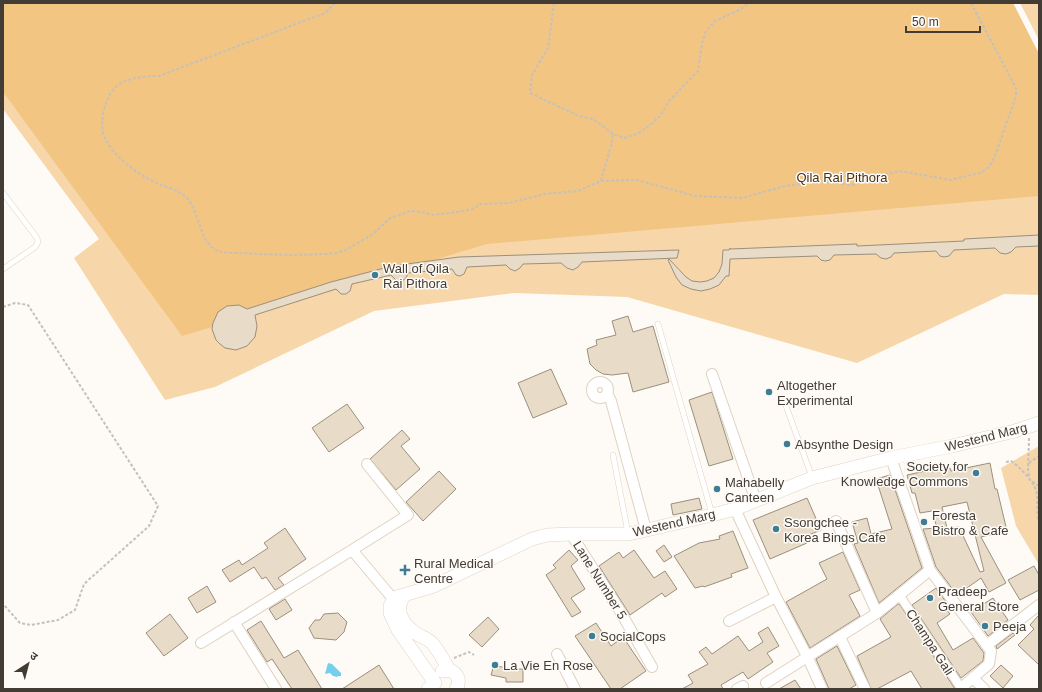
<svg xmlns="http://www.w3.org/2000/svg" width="1042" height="692" font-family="Helvetica,'Noto Sans Devanagari',sans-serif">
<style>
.green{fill:#f7d7aa}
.forest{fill:#f2c583}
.water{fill:#74cfef}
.building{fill:#e8dbc8;stroke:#9b8f7d;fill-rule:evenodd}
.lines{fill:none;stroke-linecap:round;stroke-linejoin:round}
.service-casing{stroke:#dfd2bf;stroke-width:6}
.pedestrian-casing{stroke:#dfd2bf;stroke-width:10}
.minor-casing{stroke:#dfd2bf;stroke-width:12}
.tertiary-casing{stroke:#dfd2bf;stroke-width:14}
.path{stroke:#c4c0ba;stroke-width:2;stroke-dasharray:3 2;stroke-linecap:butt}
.service{stroke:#fff;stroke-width:5}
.pedestrian{stroke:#fff;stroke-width:8}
.minor{stroke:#fff;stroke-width:10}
.tertiary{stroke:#fff;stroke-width:13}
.poi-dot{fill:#3f7d93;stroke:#fefbf7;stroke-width:1.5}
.labels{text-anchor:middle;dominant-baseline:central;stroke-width:3;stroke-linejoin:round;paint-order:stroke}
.park-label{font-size:13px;fill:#453215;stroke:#fefbf7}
.poi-label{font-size:13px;fill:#423c34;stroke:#fefbf7;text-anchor:start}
.street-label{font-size:13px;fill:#423c34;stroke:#fefbf7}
</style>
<rect width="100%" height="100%" fill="#fefbf7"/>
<!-- green -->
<path class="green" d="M3,3H1013L1039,54V295L1004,294L857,363L627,297L514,293L374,311L215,387L165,400L74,258L99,239L3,109Z
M1020,3H1039V40Z
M1039,446V565L1016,526L1001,468Z"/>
<!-- forest -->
<path class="forest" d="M3,3H1013L1039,54V196L487,244L182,336L3,92Z"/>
<!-- water -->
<path class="water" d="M328,663L332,664L341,673V676H338L337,677L333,676L330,673L325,674Z"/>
<!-- building -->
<path class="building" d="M1039,235V246L1016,247L1011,252L1006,254L1000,253L995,248L954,250L949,256L944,257L940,256L936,251L894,253L891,257L886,259L881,258L876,254L834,255L830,260L825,261L821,260L817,256L730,259L729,276H726L719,285L710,289L701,291L691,289L682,285L676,277L668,260L669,259L686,277L692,281L700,282L707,281L714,278L719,272L722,264L723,250H729L730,248V249L857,244V246L964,241V239Z
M679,250L677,258L582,262L578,267L573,270L567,268L561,263L523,264L520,268L515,271L510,269L506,265L467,267L464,274L460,276L456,275L452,269L408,273L406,278L402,281H397L391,275L352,284L350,291L346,294H341L336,289L255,315L257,326L255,337L247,346L236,350L225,348L220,344L216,340L212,329L213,323L218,312L227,306L239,305L247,309L331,282L392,266L459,257Z
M628,316L633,332L653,326L669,382L633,392L628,373L612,375L603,374L596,370L590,364L587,349L597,345L596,340L616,335L612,321Z
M551,369L567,404L533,418L518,383Z
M712,392L733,459L709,466L689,400Z
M347,404L364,428L329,452L312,428Z
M402,430L410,439L401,446L420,469L396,490L370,459Z
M990,463L995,489H997L1007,531L981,537L1006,583L989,592L981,578L957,595L936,567L923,529L937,528L932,511L920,513L915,493H912L907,475L930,470L931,472L950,468L951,471ZM967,502L984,571L980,572L959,527L947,528L942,507Z
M439,471L456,489L423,521L406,502Z
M890,475L922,568L879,603L854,544L858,543L852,522L867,518L871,534L892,529L876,479Z
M699,498L702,509L673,515L671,504Z
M807,498L821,530L804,537L807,543L770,559L753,520Z
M285,528L306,559L278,578L284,585L275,590L266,577L262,579L254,567L230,582L222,570L239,560L242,565L268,548L264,543Z
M733,531L748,568L731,574L732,577L704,587L703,586L695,588L674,556L699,543L720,539L719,536Z
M664,545L672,557L664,562L656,551Z
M569,550L578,560L571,566L585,589L571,598L581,612L572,617L546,575L556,568L553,565Z
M634,550L654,578L665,571L677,589L665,597L662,593L630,615L599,566L619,552L623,558Z
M843,552L860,590L849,595L860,616L810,648L786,602L827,579L819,563Z
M1034,566L1039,575V590L1020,600L1008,580Z
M207,586L216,602L197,613L188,598Z
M936,588L946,602L943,605L950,614L937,623L953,650L973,638L984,653L983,661L961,678L912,605Z
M993,598L1008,620L988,636L971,612Z
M285,599L292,610L276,620L269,609Z
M898,604L900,605L955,689H922L911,671L877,689H871L857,656L891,637L880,619Z
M338,613L347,622L344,632L336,640L314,638L309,628L315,620H320L324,614Z
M170,614L188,638L164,656L146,633Z
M1039,615V665L1018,645L1034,629L1030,625Z
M488,617L499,629L482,647L469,635Z
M261,621L284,658L298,650L322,689H292L272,659L267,662L247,630Z
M596,623L611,646L623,637L646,671L620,689H611L575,636Z
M768,627L779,646L767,653L773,662L748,679L743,672L721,685L723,689H682L693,683L688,675L708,664L699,652L706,647L712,654L738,636L749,651L763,642L758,633Z
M1013,633L1015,635L997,649L996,646Z
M837,646L856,685L849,689H829L816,659Z
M379,665L394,689H342Z
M494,665L510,669H523V682H506V678L491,675Z
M1001,665L1013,676L1003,688L990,676Z
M795,680L801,689H779Z"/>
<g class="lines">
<!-- service casing -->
<g class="service-casing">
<path id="service" d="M3,193L37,238L38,242L35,247L3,269
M658,324L712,514
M786,406L812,477
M613,455L628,533"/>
</g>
<!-- pedestrian casing -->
<g class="pedestrian-casing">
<path id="pedestrian" d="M900,596L961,688"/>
</g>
<!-- minor casing -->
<g class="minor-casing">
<path id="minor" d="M712,374L756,501
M592 390a8 8 0 1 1 16 0a8 8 0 1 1-16 0Z
M607,393L611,401L646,530
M891,458L930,570L991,651L989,664L961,688
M735,509L776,597L808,658L822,689
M836,521L877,613
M571,534L620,611L652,667
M352,550L408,515L367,464
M729,621L776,597
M234,622L276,689
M840,637L865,689
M201,643L352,550L394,600
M987,645L1039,605
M557,654L575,689
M973,678L984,689
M766,683L877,613L930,570
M737,689L743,686"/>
</g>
<!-- tertiary casing -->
<g class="tertiary-casing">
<path id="tertiary" d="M405,595C394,608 401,622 414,632C419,636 427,638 432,643C439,651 444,661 449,670
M442,671L449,670C458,673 461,681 456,689
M428,689L435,683L398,630L390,613V606L393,601L397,597L434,586L532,539L547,535L571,534H629L712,515L735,509L812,478L891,458L952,446L1015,431L1039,423"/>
</g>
<!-- path -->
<path class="path" d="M335,3L325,13L159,76C128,77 110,80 103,114C102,124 101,131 106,140C116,159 140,176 159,184C169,188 181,191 188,199C199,213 200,244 218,251C225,253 234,253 242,253C273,255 305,256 336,253L346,250L373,234L390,218L411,211L422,212L433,215L457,212L473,209L480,204L509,203L544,194L578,191L601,181L637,180L695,196L742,198L785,186L821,181L852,185L880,175L901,171L950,180L980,173L989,167L995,156L1016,96V88L971,3
M554,3L548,48L532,75L530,93L579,116L593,119L613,134L624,138L637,134L649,126L660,116L670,100L698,71L702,43L706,31L715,21L741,9L749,3
M601,181L611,146L613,134
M3,307L15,303L28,305L158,506L149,526L84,584L75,610L58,620L31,625L20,623L3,604
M1029,438L1028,471L1030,480L1037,485H1039
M1006,462L1011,461C1019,466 1033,481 1036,490C1039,501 1036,512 1039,523
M1029,463L1039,456
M454,658L469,652L474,655"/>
<!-- service -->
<use href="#service" class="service"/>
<!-- pedestrian -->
<use href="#pedestrian" class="pedestrian"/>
<!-- minor -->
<use href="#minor" class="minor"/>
<!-- tertiary -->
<use href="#tertiary" class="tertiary"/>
</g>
<!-- markers -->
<g class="poi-dot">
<circle cx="375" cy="275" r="4"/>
<circle cx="769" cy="392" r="4"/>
<circle cx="787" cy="444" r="4"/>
<circle cx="976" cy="473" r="4"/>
<circle cx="717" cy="489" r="4"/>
<circle cx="924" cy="522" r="4"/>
<circle cx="776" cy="529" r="4"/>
<path d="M403 564h4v4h4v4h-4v4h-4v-4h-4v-4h4z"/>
<circle cx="930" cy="598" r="4"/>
<circle cx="985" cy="626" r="4"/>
<circle cx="592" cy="636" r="4"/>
<circle cx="495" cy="665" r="4"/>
</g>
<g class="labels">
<!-- park labels -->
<g class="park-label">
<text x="842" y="177">Qila Rai Pithora</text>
</g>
<!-- poi labels -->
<g class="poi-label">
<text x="383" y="268">Wall of Qila<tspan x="383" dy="15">Rai Pithora</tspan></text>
<text x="777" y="385">Altogether<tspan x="777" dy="15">Experimental</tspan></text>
<text x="795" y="444">Absynthe Design</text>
<text x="968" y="466" text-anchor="end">Society for<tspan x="968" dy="15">Knowledge Commons</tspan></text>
<text x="725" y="482">Mahabelly<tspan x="725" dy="15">Canteen</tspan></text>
<text x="932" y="515">Foresta<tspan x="932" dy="15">Bistro &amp; Cafe</tspan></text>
<text x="784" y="522">Ssongchee -<tspan x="784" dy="15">Korea Bings Cafe</tspan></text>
<text x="414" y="563">Rural Medical<tspan x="414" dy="15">Centre</tspan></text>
<text x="938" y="591">Pradeep<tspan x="938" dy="15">General Store</tspan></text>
<text x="993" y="626">Peeja</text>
<text x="600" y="636">SocialCops</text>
<text x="503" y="665">La Vie En Rose</text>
</g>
<!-- street labels -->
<g class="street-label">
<text transform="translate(986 437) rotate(-14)">Westend Marg</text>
<text transform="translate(674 523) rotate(-13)">Westend Marg</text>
<text transform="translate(600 580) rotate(58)">Lane Number 5</text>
<text transform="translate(930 642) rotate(57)">Champa Gali</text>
</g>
</g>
<!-- border -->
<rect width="1042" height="692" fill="none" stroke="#423c34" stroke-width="8"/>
<!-- north arrow -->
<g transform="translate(28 664) rotate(36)" stroke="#fefbf7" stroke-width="3" paint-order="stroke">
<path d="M0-3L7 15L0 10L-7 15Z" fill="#423c34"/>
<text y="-6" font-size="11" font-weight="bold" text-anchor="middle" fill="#423c34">उ</text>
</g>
<!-- scale -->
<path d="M906 26v6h74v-6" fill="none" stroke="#423c34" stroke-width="2"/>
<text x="912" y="26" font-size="12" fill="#423c34" stroke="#fefbf7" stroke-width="3" paint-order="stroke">50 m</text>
</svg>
